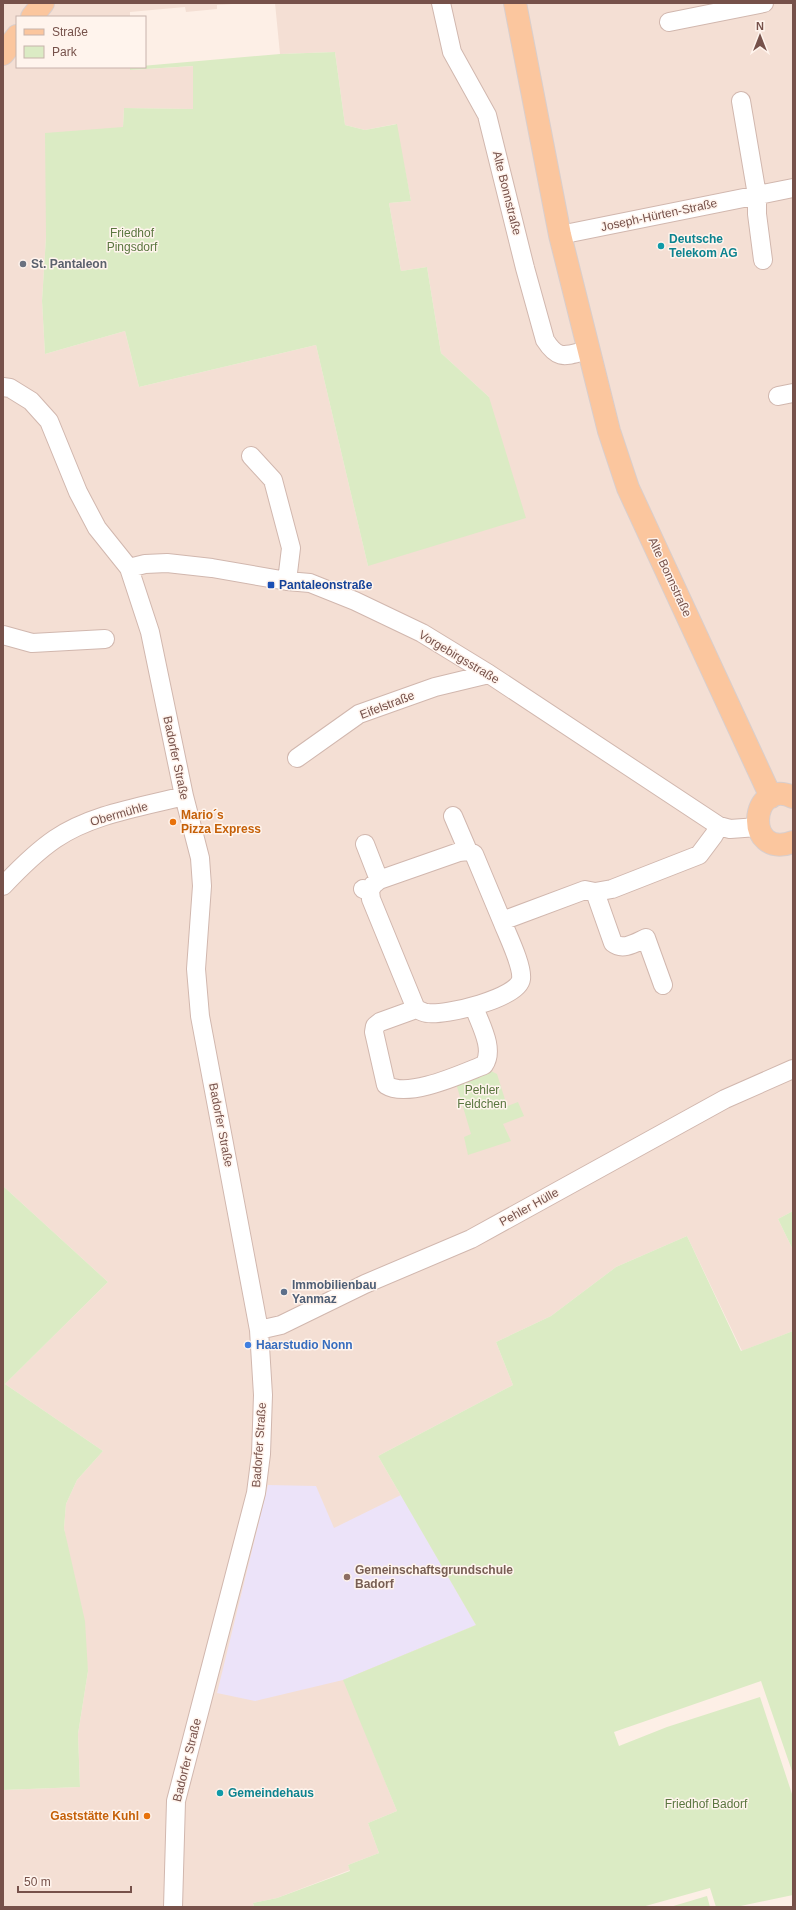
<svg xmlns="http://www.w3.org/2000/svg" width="796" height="1910" font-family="Helvetica,sans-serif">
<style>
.residential{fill:#f4dfd4}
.education{fill:#ece3f9}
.green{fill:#dbebc4}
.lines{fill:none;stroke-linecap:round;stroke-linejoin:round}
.minor-casing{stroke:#d1b7ae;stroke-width:20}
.major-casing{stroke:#d9cecc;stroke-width:24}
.minor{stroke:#fff;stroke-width:18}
.major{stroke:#fbc69e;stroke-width:22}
.culture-dot{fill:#0f9aa8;stroke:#fff4ed;stroke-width:1.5}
.worship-dot{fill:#6b7280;stroke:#fff4ed;stroke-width:1.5}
.transit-dot{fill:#1a4fb4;stroke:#fff4ed;stroke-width:1.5}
.food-dot{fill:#e8710a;stroke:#fff4ed;stroke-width:1.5}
.service-dot{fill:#5c6f8a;stroke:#fff4ed;stroke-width:1.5}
.shop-dot{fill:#3f7fe0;stroke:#fff4ed;stroke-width:1.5}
.education-dot{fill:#8d6e63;stroke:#fff4ed;stroke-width:1.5}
.labels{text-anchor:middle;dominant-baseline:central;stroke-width:3;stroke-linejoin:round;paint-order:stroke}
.street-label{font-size:12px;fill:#76514a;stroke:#fff4ed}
.park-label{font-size:12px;fill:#5a763f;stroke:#fff4ed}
.culture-label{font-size:12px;font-weight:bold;fill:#0d838f;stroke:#fff4ed;text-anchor:start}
.worship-label{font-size:12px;font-weight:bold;fill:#5b616d;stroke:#fff4ed;text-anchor:start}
.transit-label{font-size:12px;font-weight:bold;fill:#164399;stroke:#fff4ed;text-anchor:start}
.food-label{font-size:12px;font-weight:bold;fill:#c56008;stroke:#fff4ed;text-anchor:start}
.service-label{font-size:12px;font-weight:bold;fill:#4e5e75;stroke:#fff4ed;text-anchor:start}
.shop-label{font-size:12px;font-weight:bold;fill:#366cbe;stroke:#fff4ed;text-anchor:start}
.education-label{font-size:12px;font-weight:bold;fill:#785e54;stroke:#fff4ed;text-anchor:start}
</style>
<rect width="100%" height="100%" fill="#fdefe6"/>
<!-- residential -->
<path class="residential" d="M3,3H248L217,5V9L186,12L185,7L130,12V17H17V67H130L131,70L194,66L193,109L124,108L123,127L46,237L42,301L45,354L125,331L139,387L316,345L368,566L489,397L441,353L427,267L401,271L389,203L411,201L396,124L365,130L345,125L335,52L280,54L275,3H793V1211L778,1219L793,1250V1331L742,1351L687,1236L616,1267L551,1316L496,1342L513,1385L378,1456L476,1625L344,1680L397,1811L368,1823L379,1853L348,1865L350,1870L277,1898L253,1903L254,1907H3V1790L80,1787L78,1734L88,1671L64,1528L66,1504L77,1480L103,1451L5,1384L108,1282L3,1186Z"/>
<!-- education -->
<path class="education" d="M268,1485L316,1486L334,1528L401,1495L476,1625L343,1680L255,1701L217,1693Z"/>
<!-- green -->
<path class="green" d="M335,52L345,125L365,130L397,124L411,201L389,203L401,271L427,267L441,353L489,397L526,518L368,566L316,345L139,387L125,331L45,354L42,301L46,237L45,133L123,127L124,108L193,109V66L130,70V67L280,54Z
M489,1070L497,1074L507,1106L518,1102L524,1116L503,1124L511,1141L468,1155L464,1137L471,1134L455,1080Z
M3,1186L108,1282L5,1384L103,1451L77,1480L66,1504L64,1528L85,1621L88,1671L78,1734L80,1787L3,1790Z
M793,1211V1250L778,1219Z
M687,1236L741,1351L793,1331V1774L761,1681L614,1732L619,1746L667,1727L760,1697L793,1797V1895L736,1907H716L710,1888L642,1907H254L253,1903L277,1898L350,1871L348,1865L379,1853L368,1823L397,1811L343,1680L476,1625L378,1456L513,1385L496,1342L551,1316L616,1267Z
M707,1896L710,1907H670Z"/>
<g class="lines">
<!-- minor casing -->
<g class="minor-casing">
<path id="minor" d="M441,3L452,52L487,115L525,268L545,340C559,362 566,355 589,350
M669,22L764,3
M741,101L757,195V214L763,260
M560,235L793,188
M3,387L10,388L31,401L49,421L78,492L97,528L129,568L150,632L184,796L200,858L202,886L196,969L200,1016L259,1330L263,1395L261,1454L256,1493L176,1801L173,1907
M778,396L793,393
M251,456L273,480L291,548L287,581
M129,568L145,564L167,563L212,568L287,581L310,583L355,601L422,633L489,674L719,826L730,829L758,827
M3,635L32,643L105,639
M297,758L359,714L435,687L489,674
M453,816L468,851
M365,844L379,880
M3,886C19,869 36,852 55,839C92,814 141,807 184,796
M363,889L370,891L373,885L379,880L459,852L468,851L474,854L502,921L585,890L595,892L612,889L699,855L714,835L719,826
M370,891L371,899L416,1009C419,1010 424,1013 427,1013C445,1016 519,998 521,979C523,966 507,934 502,921
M595,892L613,943C623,951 635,943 646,938L663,985
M416,1009L380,1022L375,1026L374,1032L386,1085C408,1099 461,1074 484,1065C495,1049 480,1024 474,1007
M259,1330L281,1325L365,1284L471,1239L725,1099L793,1069"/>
</g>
<!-- major casing -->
<g class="major-casing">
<path id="major" d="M515,3L560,235L609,431L628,488L771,797
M32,17L43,3
M3,54L17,36
M793,797C750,777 743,860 793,842"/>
</g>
<!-- minor -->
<use href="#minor" class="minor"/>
<!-- major -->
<use href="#major" class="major"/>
</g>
<!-- markers -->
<g class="culture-dot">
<circle cx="661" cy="246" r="4"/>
<circle cx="220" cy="1793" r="4"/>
</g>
<circle class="worship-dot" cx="23" cy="264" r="4"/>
<rect class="transit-dot" x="267" y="581" width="8" height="8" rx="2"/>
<g class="food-dot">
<circle cx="173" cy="822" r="4"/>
<circle cx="147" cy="1816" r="4"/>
</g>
<circle class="service-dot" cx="284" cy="1292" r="4"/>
<circle class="shop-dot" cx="248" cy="1345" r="4"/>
<circle class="education-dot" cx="347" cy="1577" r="4"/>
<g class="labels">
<!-- street labels -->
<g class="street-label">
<text transform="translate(507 193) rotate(76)">Alte Bonnstraße</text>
<text transform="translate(659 215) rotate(-12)">Joseph-Hürten-Straße</text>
<text transform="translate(670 577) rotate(65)">Alte Bonnstraße</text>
<text transform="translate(459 657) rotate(31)">Vorgebirgsstraße</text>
<text transform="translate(387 705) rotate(-21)">Eifelstraße</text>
<text transform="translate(176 758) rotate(78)">Badorfer Straße</text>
<text transform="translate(119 814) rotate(-16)">Obermühle</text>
<text transform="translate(221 1125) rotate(79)">Badorfer Straße</text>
<text transform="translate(529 1207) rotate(-29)">Pehler Hülle</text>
<text transform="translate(259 1445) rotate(-86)">Badorfer Straße</text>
<text transform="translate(187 1760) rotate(-76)">Badorfer Straße</text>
</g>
<!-- park labels -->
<g class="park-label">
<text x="132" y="233">Friedhof<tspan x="132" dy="14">Pingsdorf</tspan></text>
<text x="482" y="1090">Pehler<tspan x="482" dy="14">Feldchen</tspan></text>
<text x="706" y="1804">Friedhof Badorf</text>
</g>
<!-- culture labels -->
<g class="culture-label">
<text x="669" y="239">Deutsche<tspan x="669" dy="14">Telekom AG</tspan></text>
<text x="228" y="1793">Gemeindehaus</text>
</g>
<!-- worship labels -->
<g class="worship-label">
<text x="31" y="264">St. Pantaleon</text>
</g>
<!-- transit labels -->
<g class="transit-label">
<text x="279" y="585">Pantaleonstraße</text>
</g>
<!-- food labels -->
<g class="food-label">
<text x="181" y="815">Mario´s<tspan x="181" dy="14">Pizza Express</tspan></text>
<text x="139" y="1816" text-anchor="end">Gaststätte Kuhl</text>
</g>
<!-- service labels -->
<g class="service-label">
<text x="292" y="1285">Immobilienbau<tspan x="292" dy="14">Yanmaz</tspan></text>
</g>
<!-- shop labels -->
<g class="shop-label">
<text x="256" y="1345">Haarstudio Nonn</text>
</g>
<!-- education labels -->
<g class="education-label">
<text x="355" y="1570">Gemeinschaftsgrundschule<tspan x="355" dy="14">Badorf</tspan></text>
</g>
</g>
<!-- border -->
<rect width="796" height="1910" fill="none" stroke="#76514a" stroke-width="8"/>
<!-- legend -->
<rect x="16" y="16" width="130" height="52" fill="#fff4ed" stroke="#c8b3ac"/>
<rect x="24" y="29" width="20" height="6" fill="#fbc69e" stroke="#c8b3ac"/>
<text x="52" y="36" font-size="12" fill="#76514a">Straße</text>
<rect x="24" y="46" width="20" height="12" fill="#dbebc4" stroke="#c8b3ac"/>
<text x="52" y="56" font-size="12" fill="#76514a">Park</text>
<!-- north arrow -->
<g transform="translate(760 36)" stroke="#fff4ed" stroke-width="3" paint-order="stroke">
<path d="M0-3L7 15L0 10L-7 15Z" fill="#76514a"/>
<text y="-6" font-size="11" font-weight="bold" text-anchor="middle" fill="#76514a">N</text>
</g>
<!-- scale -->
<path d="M18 1886v6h113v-6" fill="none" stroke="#76514a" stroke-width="2"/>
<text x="24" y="1886" font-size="12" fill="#76514a" stroke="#fff4ed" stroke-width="3" paint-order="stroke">50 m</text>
</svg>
